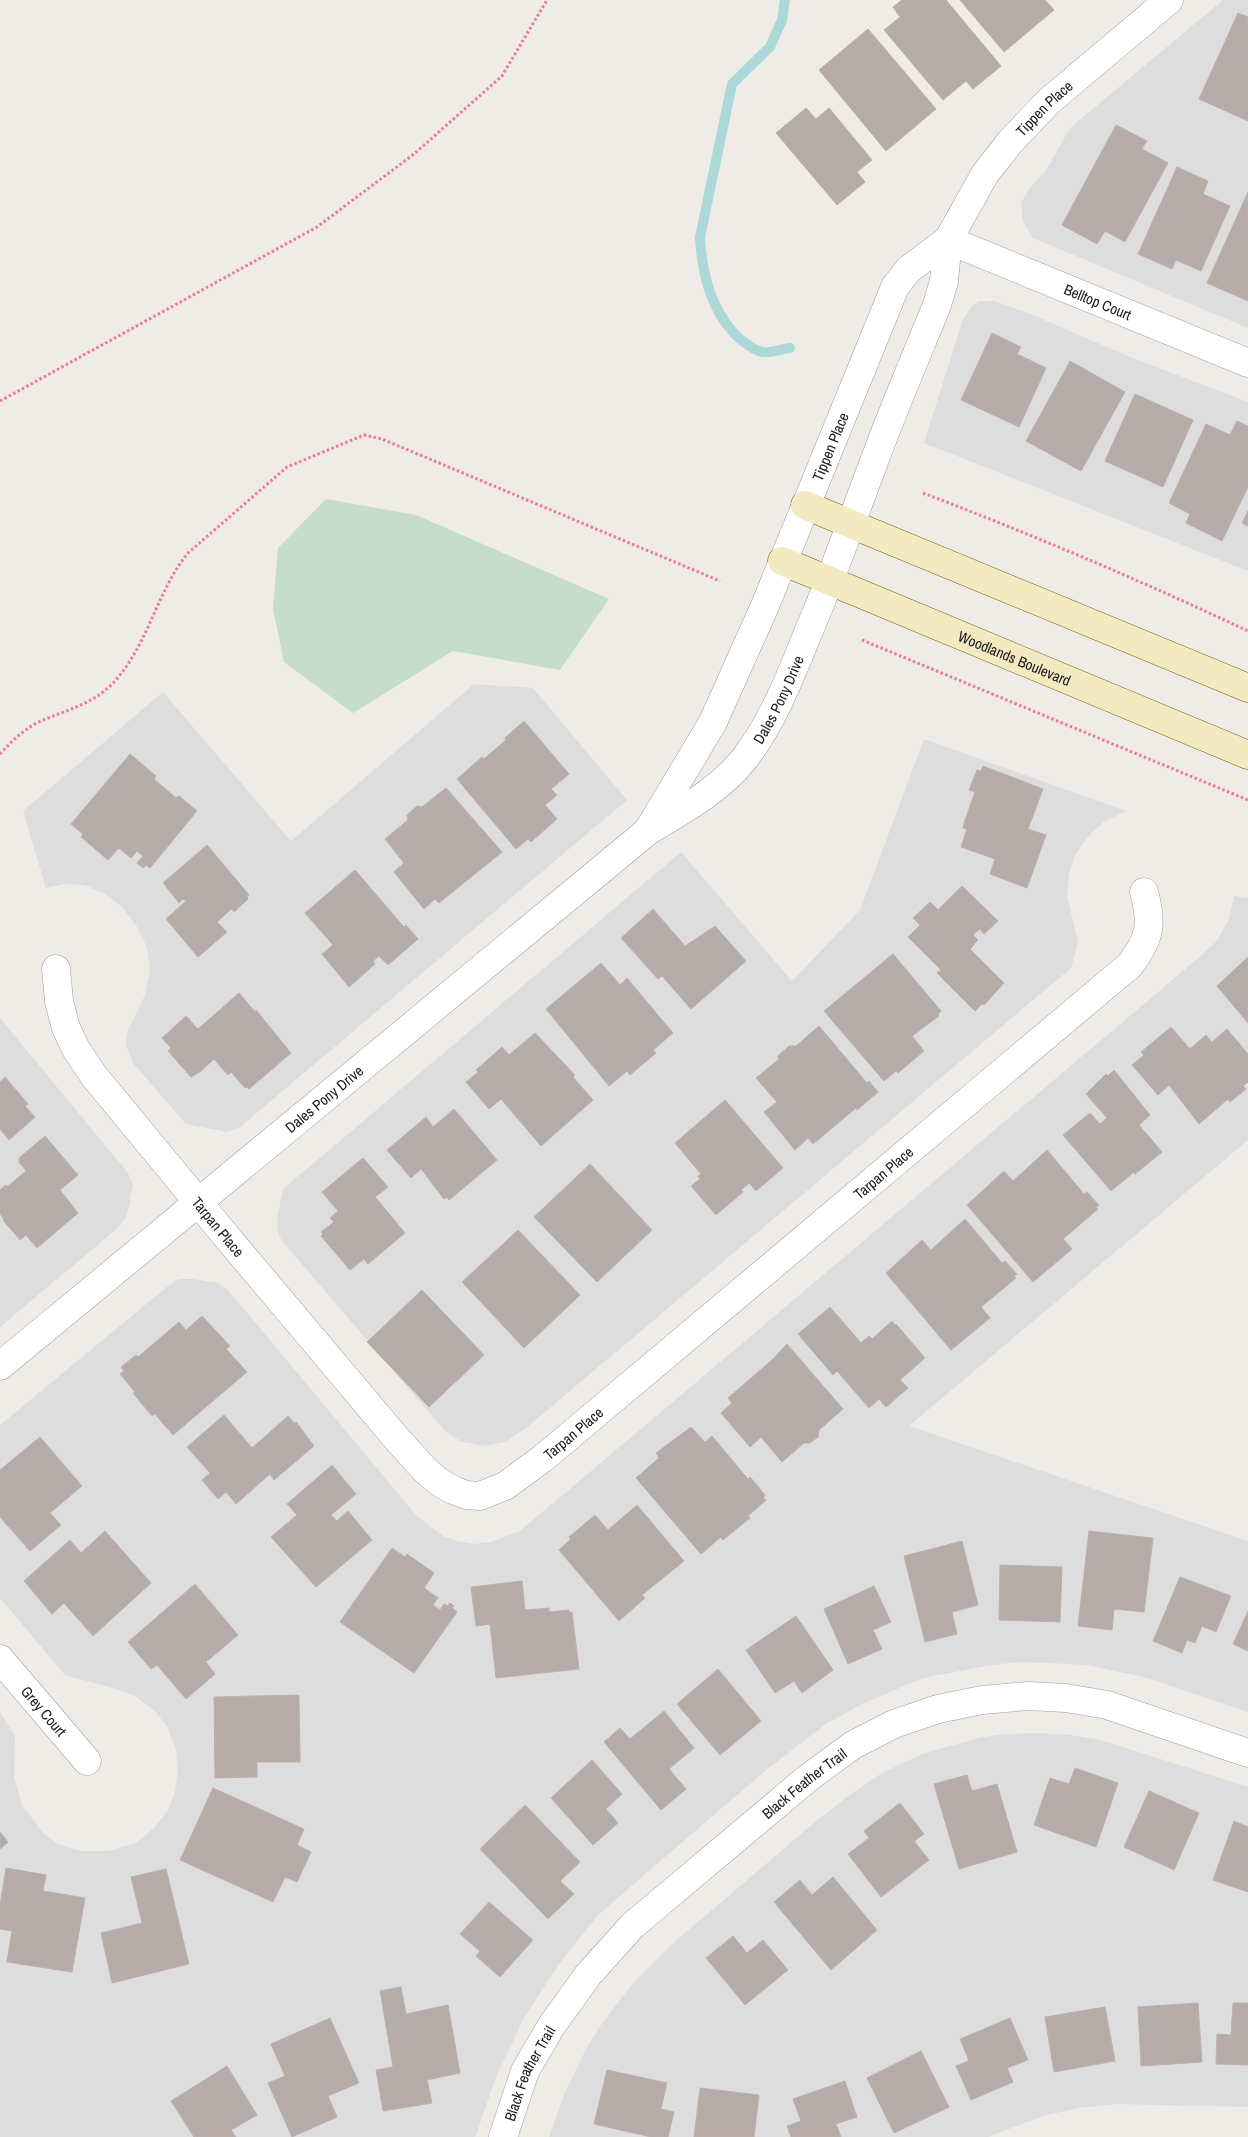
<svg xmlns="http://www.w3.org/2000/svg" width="1248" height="2137" font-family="'Archivo Narrow',sans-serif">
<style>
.residential{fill:#dedddd}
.wetland{fill:#c6dccc}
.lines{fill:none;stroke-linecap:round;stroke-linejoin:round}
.stream{stroke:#acd8d8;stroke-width:10}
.building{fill:#b5acaa;stroke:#c0afab}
.street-casing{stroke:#9d9d9d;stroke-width:29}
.secondary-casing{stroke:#6d6111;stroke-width:29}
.path{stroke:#ec7c8c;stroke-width:3;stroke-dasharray:2.5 2.5;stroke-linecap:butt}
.street{stroke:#fff;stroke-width:28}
.secondary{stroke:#f3eac1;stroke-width:28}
.labels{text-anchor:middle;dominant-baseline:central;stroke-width:4;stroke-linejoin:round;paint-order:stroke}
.street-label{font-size:15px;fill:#202020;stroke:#fff}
</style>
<rect width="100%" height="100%" fill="#efebe7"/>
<!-- residential -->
<path class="residential" d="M1223,0H1248V328L1033,238L1023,221L1021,203L1030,188L1045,172L1070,128Z
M979,301H994L1028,313L1130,357L1248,402V571L924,443L963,319L972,306Z
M474,684L533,688L627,800L240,1127L227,1132L186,1124L133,1063L126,1045L128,1030L145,995L150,969L147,947L136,925L122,907L105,894L85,885L65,884L46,888L23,811L163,692L291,841Z
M924,739L1126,811L1105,821L1091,833L1075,855L1069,874L1067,896L1078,942L1071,968L526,1428L505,1442L486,1446L462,1442L445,1431L282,1241L278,1233L277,1220L283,1189L681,852L792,981L860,910Z
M1234,896L1248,898V1140L909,1426L1248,1541V1712L1148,1678L1086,1665L1048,1663L1017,1662L986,1666L923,1678L862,1704L826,1724L766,1770L598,1915L558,1965L524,2018L496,2077L476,2135L474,2137H0V1712L15,1736L14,1776L22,1805L43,1833L58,1844L80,1851H109L136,1843L153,1829L167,1812L175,1792L178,1772L176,1749L167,1727L156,1712L135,1696L120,1690L65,1675L0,1598V1425L168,1286L179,1279H193L218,1283L228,1290L416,1515L431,1527L443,1536L457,1541L474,1544L491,1542L520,1531L1196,960L1217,941L1229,919Z
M0,1018L128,1173L133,1184L129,1207L125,1219L119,1227L0,1327Z
M1039,1733L1071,1735L1101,1740L1248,1787V2107L1117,2104L1078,2108L1043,2116L988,2137H549L565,2092L587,2047L601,2025L632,1984L672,1944L814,1823L847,1797L882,1773L922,1754L978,1738L1005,1734Z"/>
<!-- wetland -->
<path class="wetland" d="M326,499L416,515L609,599L560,670L453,651L353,713L284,662L273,609L278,548Z"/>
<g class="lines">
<!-- stream -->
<path class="stream" d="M785,0L782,20L770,47L732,84L700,237C702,274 711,313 740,339C746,344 755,351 763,352C771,353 782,349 790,348"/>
</g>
<!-- building -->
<path class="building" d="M902,0H946L1001,66L973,89L966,81L943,100L884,30L900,17L893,7Z
M960,0H1045L1054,10L1004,52Z
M1238,13L1248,17V121L1199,99Z
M868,29L936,109L886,151L819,70Z
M806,108L816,119L829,108L872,160L857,172L865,182L837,205L776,133Z
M1116,125L1147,141L1142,149L1168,163L1125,242L1105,231L1097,244L1062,225Z
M1177,167L1208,181L1203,194L1230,206L1201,271L1176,260L1172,269L1138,254Z
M1248,192V301L1207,283Z
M992,333L1021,347L1017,354L1046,368L1019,427L961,400Z
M1070,361L1125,392L1081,471L1026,441Z
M1135,394L1193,420L1163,487L1105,461Z
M1237,421L1248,426V487L1222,541L1186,523L1190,514L1169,503L1206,424L1230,435Z
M1248,511V526L1242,523Z
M524,721L569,774L551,789L557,795L545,805L557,819L531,842L528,839L516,849L457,779L482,757L484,759L506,740L505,738Z
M130,754L156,776L154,779L176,798L179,796L197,811L150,868L146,865L143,868L137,863L143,856L137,851L131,858L119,848L108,860L81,837L83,834L71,824Z
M983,766L1043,789L1028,829L1046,835L1027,888L990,874L995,859L961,847L967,829L963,828L964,823L975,792L969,790L977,770L981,771Z
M446,788L502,852L439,903L435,899L424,909L394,872L404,863L385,839L408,820L407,815L417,806L422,807Z
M207,845L249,895L247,896L248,899L234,912L231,909L217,922L227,932L198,957L166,919L186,901L183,899L179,903L163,883Z
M355,870L404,927L406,925L418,939L388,965L379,956L373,961L375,964L349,987L322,954L333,945L305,913Z
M962,886L998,921L984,934L980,929L973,935L978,940L970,949L1004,983L984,1005L982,1004L975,1011L937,973L941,970L908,937L920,925L913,918L930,902L938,910Z
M653,909L685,946L715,926L746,961L691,1009L662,976L658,979L621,938Z
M893,954L941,1011L938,1014L939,1016L912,1036L924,1051L898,1073L896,1071L884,1081L824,1011Z
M1248,957V1023L1217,986Z
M601,963L620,985L627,978L673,1033L653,1050L656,1053L630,1075L627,1071L609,1086L546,1009Z
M239,993L255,1012L256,1010L291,1053L249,1089L247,1087L245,1088L231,1072L228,1075L214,1059L201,1071L191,1077L168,1051L171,1048L162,1038L186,1016L198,1029Z
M819,1026L867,1083L869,1081L878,1092L857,1110L856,1108L813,1144L808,1138L795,1150L764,1112L777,1102L756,1078L779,1059L778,1056L789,1046H796Z
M1171,1027L1190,1049L1206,1035L1212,1042L1227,1029L1248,1054V1082L1243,1086L1246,1089L1230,1102L1228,1099L1199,1124L1169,1085L1158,1095L1132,1065L1144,1055L1141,1052Z
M535,1033L575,1075L573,1077L593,1100L541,1146L501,1099L489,1109L466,1082L478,1072L476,1070L502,1047L509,1055Z
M1114,1070L1150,1115L1139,1125L1162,1152L1135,1174L1134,1172L1111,1191L1063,1135L1090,1113L1100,1124L1107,1118L1086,1094L1106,1074L1108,1076Z
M5,1077L28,1104L25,1106L35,1117L9,1140L0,1129V1082Z
M725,1100L783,1168L756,1191L749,1183L741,1190L743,1192L716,1215L691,1186L700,1179L698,1176L701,1174L675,1143Z
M454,1109L497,1160L449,1200L447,1197L444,1199L421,1169L411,1178L387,1150L426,1117L433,1127Z
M45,1136L78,1175L60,1190L78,1213L37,1248L26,1235L20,1240L3,1220L4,1219L0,1214V1190L6,1185L7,1187L26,1171L19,1162V1158Z
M1047,1150L1084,1194L1087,1192L1099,1205L1096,1207L1098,1209L1063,1239L1072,1249L1033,1282L967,1205L1004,1171L1013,1181Z
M363,1158L388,1187L375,1197L405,1233L368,1264L364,1259L350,1270L321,1236L323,1234L321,1232L334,1222L330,1218L338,1211L322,1192Z
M590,1164L652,1230L597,1282L534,1217Z
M965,1219L1002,1263L1005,1261L1017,1274L1014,1276L1016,1278L981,1307L990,1318L951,1350L886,1273L922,1240L931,1250Z
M518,1230L580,1295L524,1348L462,1282Z
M422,1290L484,1355L429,1407L367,1342Z
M830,1307L861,1343L869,1336L872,1339L892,1321L895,1325L896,1324L925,1358L900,1380L908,1388L886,1407L879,1399L869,1408L837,1371L833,1375L798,1334Z
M202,1316L230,1346L226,1349L247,1372L173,1435L155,1414L152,1416L133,1393L135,1392L120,1374L124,1371L121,1367L136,1355L138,1357L179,1322L186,1330Z
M787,1344L843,1409L819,1430L818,1437L810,1443H804L782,1462L761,1437L750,1447L721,1413L732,1403L728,1398L772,1360Z
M224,1415L252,1448L288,1416L295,1424L296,1422L314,1446L274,1480L270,1474L236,1504L226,1492L218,1499L202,1480L210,1473L187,1447Z
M691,1427L705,1442L712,1436L748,1479L750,1477L765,1495L763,1498L766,1500L748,1516L750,1518L723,1540L721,1537L701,1554L636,1478L659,1458L656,1453Z
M40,1437L82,1486L50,1513L61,1525L30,1551L0,1517V1470Z
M332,1465L356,1494L331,1515L337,1521L348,1511L372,1540L316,1587L271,1537L297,1515L287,1504Z
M637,1505L684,1561L642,1595L645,1598L619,1621L559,1550L571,1539L569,1537L595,1515L608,1530Z
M105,1531L151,1583L93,1636L64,1603L52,1614L24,1581L70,1540L81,1553Z
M1089,1531L1153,1538L1144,1612L1114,1609L1112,1630L1078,1626Z
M962,1541L978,1605L952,1612L957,1634L925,1642L904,1556Z
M392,1548L405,1557L407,1554L434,1573L424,1588L438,1598L433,1605L440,1610L444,1604L448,1606L450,1603L454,1606L452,1608L457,1612L414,1673L340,1622Z
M1000,1565L1062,1567L1060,1622L999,1620Z
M1180,1577L1231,1596L1216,1632L1202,1626L1195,1643L1187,1640L1182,1653L1153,1641Z
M522,1581L525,1610L549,1608V1612L569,1610L570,1613L572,1612L579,1669L496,1678L490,1624L476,1626L471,1587Z
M195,1584L238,1635L206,1662L215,1674L186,1699L157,1665L151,1669L128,1642Z
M874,1586L891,1622L873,1630L882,1649L848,1664L824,1609Z
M1248,1611V1651L1233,1644Z
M796,1616L833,1670L802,1693L794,1681L775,1693L746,1650Z
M718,1669L761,1721L720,1755L677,1704Z
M299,1695L300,1762H257V1777L215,1778L214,1697Z
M664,1711L694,1748L669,1769L686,1789L661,1810L604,1742L620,1728L630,1739Z
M592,1760L622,1794L606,1809L618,1823L593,1845L551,1798Z
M1075,1768L1118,1783L1096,1847L1034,1825L1050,1778L1069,1784Z
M967,1775L972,1791L997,1784L1017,1852L959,1869L934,1784Z
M213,1788L304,1829L297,1845L311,1852L297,1882L285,1877L273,1902L180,1860Z
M1149,1791L1199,1813L1174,1870L1124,1847Z
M900,1803L924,1834L914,1841L929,1860L881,1897L848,1854L869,1838L864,1831Z
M525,1805L580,1862L560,1881L574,1894L548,1919L480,1849Z
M1234,1821L1248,1827V1892L1213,1880Z
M0,1832L8,1842L0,1849Z
M6,1868L46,1875L43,1891L85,1898L72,1972L7,1962L12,1931L0,1929V1905Z
M166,1869L189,1964L112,1983L101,1933L142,1923L131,1877Z
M833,1877L877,1930L831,1970L774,1902L800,1880L812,1895Z
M489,1902L533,1940L500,1977L476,1956L480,1951L460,1934Z
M733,1936L747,1953L763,1940L788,1970L745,2005L706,1958Z
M401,1987L406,2014L448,2005L460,2073L427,2080L432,2103L383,2111L376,2070L393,2067L380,1991Z
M1198,2003L1202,2062L1141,2066L1138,2007Z
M1233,2003H1248V2065L1216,2064L1217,2034L1231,2035Z
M1105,2007L1115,2061L1054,2072L1045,2017Z
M330,2018L359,2083L328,2096L337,2117L292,2137L268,2083L285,2076L271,2044Z
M1010,2018L1028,2060L1007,2068L1013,2082L971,2100L956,2066L969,2061L960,2039Z
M921,2051L949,2107L894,2133L867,2078Z
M227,2066L257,2115L231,2130L236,2137H194L171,2101Z
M607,2070L667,2083L661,2109L674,2112L668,2137H651L594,2124Z
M845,2081L857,2117L836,2124L841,2137H791L787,2126L801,2121L793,2099Z
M700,2088L759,2095L754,2137H694Z"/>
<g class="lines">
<!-- street casing -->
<g class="street-casing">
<g id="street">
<path id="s1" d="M948,240L1248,363"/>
<path id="s2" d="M649,829L713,722L764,608L895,287L908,270L948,240L985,174L1010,142L1048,102L1169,0"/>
<path id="s3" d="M56,969L59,1001L66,1028L76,1049L94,1076L226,1236L397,1439L425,1470L439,1482L453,1490L466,1495L480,1496L505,1486L542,1459L1130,965C1150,938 1153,925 1144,892"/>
<path id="s4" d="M0,1366L648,831C683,810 720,790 745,758C777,716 795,664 815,616C836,567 853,517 872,467C892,412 915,359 937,305L944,281L948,240"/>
<path id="s5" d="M0,1659L87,1761"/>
<path id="s6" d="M503,2137L525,2071L552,2025L588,1975L632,1926L808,1778L853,1745L894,1724L938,1709L982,1700L1028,1696L1066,1698L1107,1705L1248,1753"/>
</g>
</g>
<!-- secondary casing -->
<g class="secondary-casing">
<g id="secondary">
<path d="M805,505L1248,688"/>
<path id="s7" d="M782,561L1248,755"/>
</g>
</g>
<!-- path -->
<path class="path" d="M0,401L317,227L414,154L502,76L547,0
M923,493C1033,535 1142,581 1248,631
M862,640L1248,800
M0,754C12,741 25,728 41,721C66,710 93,704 112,684C148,647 156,592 188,553L287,467L364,435L382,439L720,581"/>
<!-- street -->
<use href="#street" class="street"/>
<!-- secondary -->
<use href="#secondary" class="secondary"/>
</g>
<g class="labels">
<!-- street labels -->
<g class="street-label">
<text stroke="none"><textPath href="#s2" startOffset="832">Tippen Place</textPath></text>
<text stroke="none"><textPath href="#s1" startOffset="162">Belltop Court</textPath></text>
<text stroke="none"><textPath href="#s2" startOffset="424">Tippen Place</textPath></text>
<text stroke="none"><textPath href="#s7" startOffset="252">Woodlands Boulevard</textPath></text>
<text stroke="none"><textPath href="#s4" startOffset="1030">Dales Pony Drive</textPath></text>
<text stroke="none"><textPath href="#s4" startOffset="420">Dales Pony Drive</textPath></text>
<text stroke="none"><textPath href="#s3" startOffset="1211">Tarpan Place</textPath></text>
<text stroke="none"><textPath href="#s3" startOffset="311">Tarpan Place</textPath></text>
<text stroke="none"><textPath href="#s3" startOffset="806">Tarpan Place</textPath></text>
<text stroke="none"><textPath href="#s5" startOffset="68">Grey Court</textPath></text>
<text stroke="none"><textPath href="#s6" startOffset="474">Black Feather Trail</textPath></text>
<text stroke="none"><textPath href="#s6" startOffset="69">Black Feather Trail</textPath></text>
</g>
</g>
</svg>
